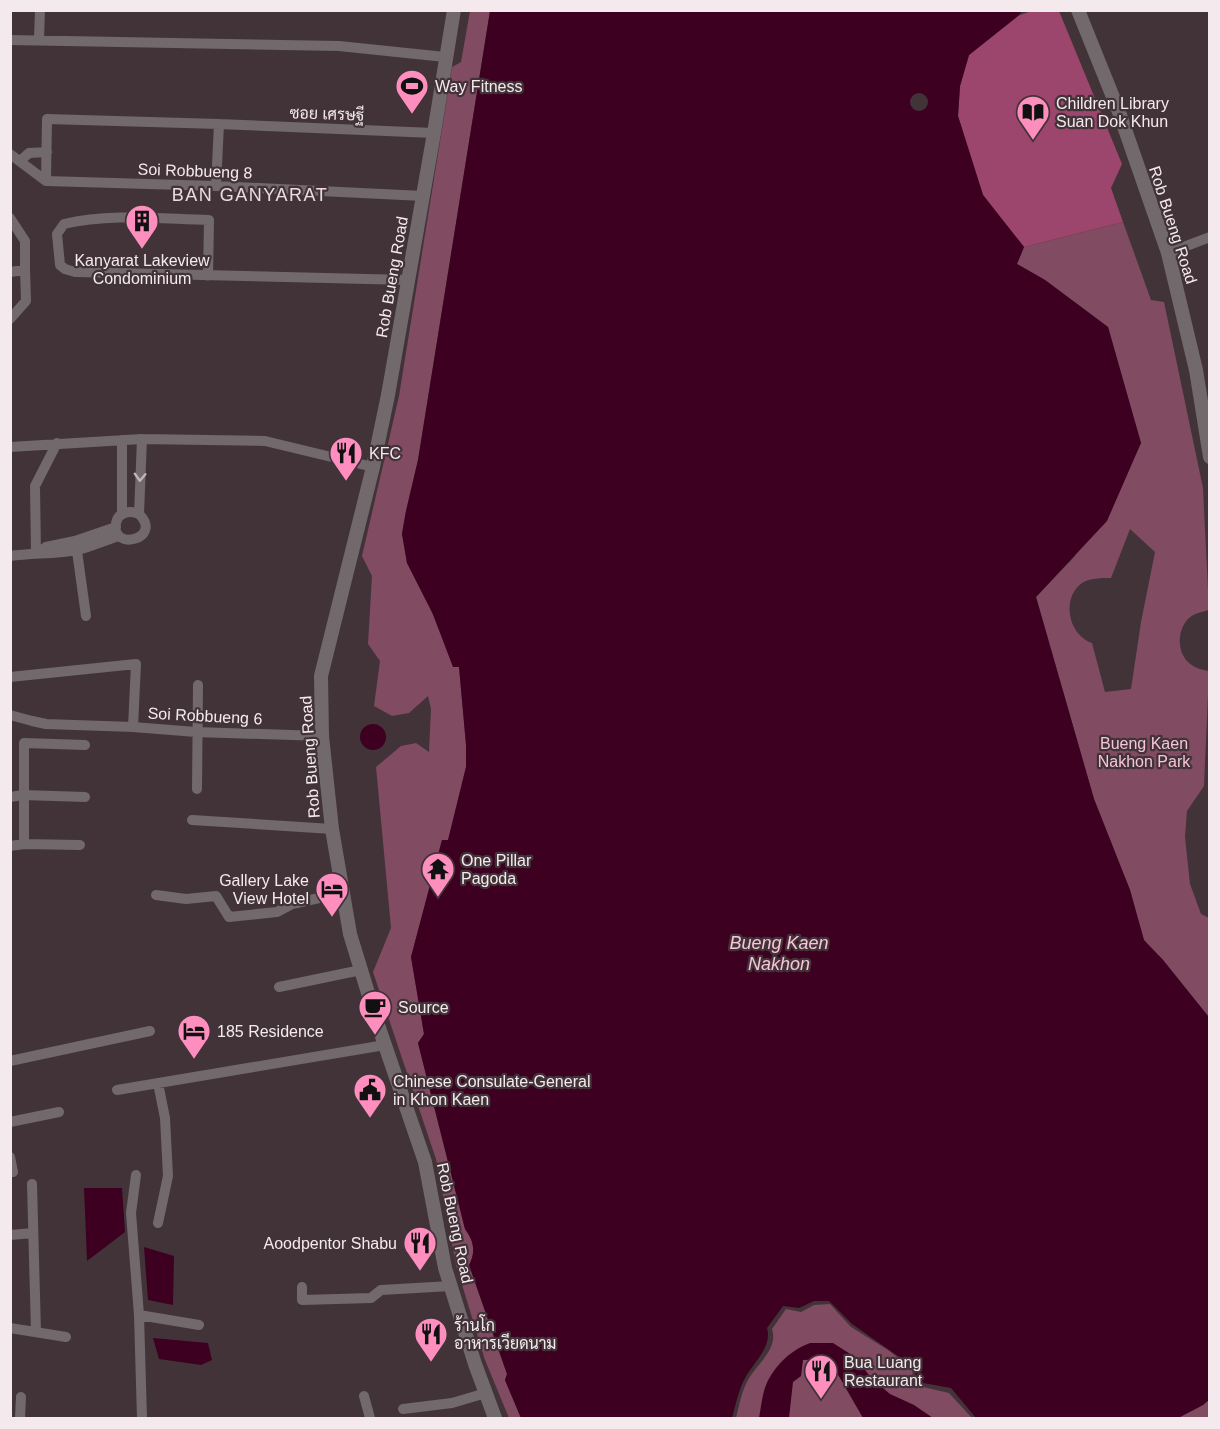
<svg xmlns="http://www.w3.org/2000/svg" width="1220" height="1429" font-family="Arial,Sarabun,sans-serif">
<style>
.green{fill:#814b62;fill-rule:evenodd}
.forest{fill:#9c456d}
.water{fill:#3d0021}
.pier{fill:#423339}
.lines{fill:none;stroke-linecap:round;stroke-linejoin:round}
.minor{stroke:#71696c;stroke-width:10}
.tertiary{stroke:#71696c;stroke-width:14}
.oneway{stroke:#c0b6b9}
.labels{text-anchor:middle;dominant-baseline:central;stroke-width:4.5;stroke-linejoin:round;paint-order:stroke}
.poi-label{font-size:16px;fill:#f4eaed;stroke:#423339;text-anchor:start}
.street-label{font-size:16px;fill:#f4eaed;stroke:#423339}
.park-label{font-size:16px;fill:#f5c4d6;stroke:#423339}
.neighbourhood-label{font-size:18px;letter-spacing:1.5px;fill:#eedbe2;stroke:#423339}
.water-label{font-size:18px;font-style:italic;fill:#f8c6d8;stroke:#423339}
</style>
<rect width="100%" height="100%" fill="#423339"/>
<!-- green -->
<path class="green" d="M470,11H490L418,460L406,511L402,533L407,563L459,666L466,744V767L448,841L442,840L411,957L424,1034L418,1043L465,1229C474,1241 476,1252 469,1265L507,1374L505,1380L521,1418H509L485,1360L456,1265L436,1159L373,972L391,928L376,767L401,746L416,743L429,752L431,709L428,696L409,713L392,716L374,706L380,661L368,644L372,576L362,556L399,396L452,67L461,62Z
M1123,222L1151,300L1164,302L1203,488L1209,610C1202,612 1194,613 1188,619C1177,631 1177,651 1188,662C1194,668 1202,670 1209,671L1204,786L1187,811L1185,837L1190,884L1201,914L1209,918V1020L1208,1016L1163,960L1144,941L1130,890L1094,799L1036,597L1074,557L1141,443L1108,327L1045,280L1017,264L1024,247ZM1130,529L1155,552L1141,622L1131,689L1105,692L1092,643C1068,635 1061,598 1082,583C1090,578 1101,578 1111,578Z
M830,1304L851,1327L888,1350L913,1369L912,1379L919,1386L949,1393L972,1418H736C739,1407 741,1393 747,1382C755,1365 779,1350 772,1329L786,1309L801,1312L814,1305Z
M1209,1399V1418H1178L1203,1405Z"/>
<!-- forest -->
<path class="forest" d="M1031,11H1059L1122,164L1111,188L1123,222L1024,247L983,195L958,116L960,86L969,55L1018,16Z"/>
<!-- water -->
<path class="water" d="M490,11H1022L1018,16L969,55L960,86L958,116L983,195L1024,247L1017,264L1045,280L1108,327L1141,443L1107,521L1036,597L1094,799L1130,890L1144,940L1163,960L1208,1016L1209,1020L1210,1399L1203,1405L1178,1418H976L951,1388L923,1383L916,1378L915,1368L852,1324L829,1301H814L799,1308L783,1306L767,1328C773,1348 751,1364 743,1382C738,1393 735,1407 732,1418H521L505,1380L507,1374L469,1265C476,1252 474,1241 465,1229L418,1043L424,1034L411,957L442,840H448L466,767V745L459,667H453L432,612L407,563L402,534L406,511L418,460Z
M360 737a13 13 0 1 1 26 0a13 13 0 1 1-26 0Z
M84,1188H122L125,1232L87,1261Z
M144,1247L174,1256L173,1305L148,1300Z
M153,1338L208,1343L212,1360L201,1365L159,1359Z
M810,1343H833L855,1357L872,1379L890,1394L914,1405L933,1418H863L829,1359L803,1360L801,1376L793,1382L789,1418H759C761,1408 762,1395 766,1385C774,1366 791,1350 810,1343Z"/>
<!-- pier -->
<path class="pier" d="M910 102a9 9 0 1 1 18 0a9 9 0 1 1-18 0Z"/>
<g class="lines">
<!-- minor -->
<path class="minor" d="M39,39L40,10
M10,40L339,46L445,57
M10,154L46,181L216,186L423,196
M20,161L29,153L47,152
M46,181L47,119L219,124L434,133
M216,186L219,124
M10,218L25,241V270
M1168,253L1210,237
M10,272L25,270L26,301L10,319
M208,276L209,220C162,219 110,213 64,224L57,234L60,265L65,269L75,272L408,280
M10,447L142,439L265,441L373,467
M122,514V440
M139,514C130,510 118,512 116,523C110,552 164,539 139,514L142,439
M76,544L86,616
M42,550L46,547L75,541L116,527
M36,553L35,486L57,443
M10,556C33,553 56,554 78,550C92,546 106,540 119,536
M10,677L136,664L133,727
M10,715L32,721L46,724L133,727L196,732L322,736
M197,789L198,685
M10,797L23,795L85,797
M192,820L332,829
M24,844V743L85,745
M10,846L24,844L80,845
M156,895L186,899L216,896L229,917L277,912L292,904L342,893
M279,987L361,970
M10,1061L150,1031
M158,1083L165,1118L168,1176L158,1223
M117,1090L385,1045
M10,1122L59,1112
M10,1157L13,1172
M136,1175L131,1213L139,1315L142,1418
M32,1184L36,1332
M10,1235L33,1233
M302,1287V1300L371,1298L381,1290L451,1286
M139,1315L199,1325
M10,1328L66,1337
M364,1396L370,1418
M403,1409L452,1403L486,1393
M20,1418L21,1397"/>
<!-- tertiary -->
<path class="tertiary" d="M454,10L434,133L388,395L373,467L321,676L322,736L332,829L350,934L376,1019L425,1162L445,1268L475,1364L495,1418
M1078,10L1119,112L1168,253L1196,370L1210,457"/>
</g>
<!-- one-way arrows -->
<defs><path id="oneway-chevron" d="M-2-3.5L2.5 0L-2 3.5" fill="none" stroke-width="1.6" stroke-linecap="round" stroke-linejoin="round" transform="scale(1.5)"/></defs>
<use class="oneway" href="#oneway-chevron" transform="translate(140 477) rotate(92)"/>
<!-- icons -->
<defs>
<g id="stadium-pin" transform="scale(1.725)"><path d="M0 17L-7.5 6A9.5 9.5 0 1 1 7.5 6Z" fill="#fd8ebe" stroke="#423339"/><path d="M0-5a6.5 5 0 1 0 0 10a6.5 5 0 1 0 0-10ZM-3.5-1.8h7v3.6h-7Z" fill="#111"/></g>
<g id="library-pin" transform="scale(1.725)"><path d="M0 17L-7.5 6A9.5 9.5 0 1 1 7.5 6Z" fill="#fd8ebe" stroke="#423339"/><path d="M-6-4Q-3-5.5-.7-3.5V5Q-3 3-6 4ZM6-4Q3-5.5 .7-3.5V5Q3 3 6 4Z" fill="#111"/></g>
<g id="building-pin" transform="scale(1.725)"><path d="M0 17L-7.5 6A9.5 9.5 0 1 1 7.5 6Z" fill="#fd8ebe" stroke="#423339"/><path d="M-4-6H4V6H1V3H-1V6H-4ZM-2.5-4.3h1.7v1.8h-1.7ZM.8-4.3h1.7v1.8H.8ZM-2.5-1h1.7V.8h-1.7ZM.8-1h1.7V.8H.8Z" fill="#111"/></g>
<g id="restaurant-pin" transform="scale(1.725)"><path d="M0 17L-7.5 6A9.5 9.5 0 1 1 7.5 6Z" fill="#fd8ebe" stroke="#423339"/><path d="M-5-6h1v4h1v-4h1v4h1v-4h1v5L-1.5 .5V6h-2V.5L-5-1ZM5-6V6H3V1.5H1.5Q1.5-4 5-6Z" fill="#111"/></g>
<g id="temple-pin" transform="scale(1.725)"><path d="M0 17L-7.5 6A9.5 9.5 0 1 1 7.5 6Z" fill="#fd8ebe" stroke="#423339"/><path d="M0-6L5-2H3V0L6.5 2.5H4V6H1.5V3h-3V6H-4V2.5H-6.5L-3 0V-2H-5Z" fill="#111"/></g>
<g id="hotel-pin" transform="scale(1.725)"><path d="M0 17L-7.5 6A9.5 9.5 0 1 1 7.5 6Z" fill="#fd8ebe" stroke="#423339"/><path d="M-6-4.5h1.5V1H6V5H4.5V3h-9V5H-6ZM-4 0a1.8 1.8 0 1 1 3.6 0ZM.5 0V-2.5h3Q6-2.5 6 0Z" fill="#111"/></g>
<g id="cafe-pin" transform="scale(1.725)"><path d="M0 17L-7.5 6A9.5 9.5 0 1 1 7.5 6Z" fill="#fd8ebe" stroke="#423339"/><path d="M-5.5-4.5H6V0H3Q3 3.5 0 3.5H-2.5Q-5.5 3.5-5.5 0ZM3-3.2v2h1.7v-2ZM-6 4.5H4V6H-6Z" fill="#111"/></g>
<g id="civic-pin" transform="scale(1.725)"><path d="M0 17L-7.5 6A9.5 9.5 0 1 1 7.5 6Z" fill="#fd8ebe" stroke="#423339"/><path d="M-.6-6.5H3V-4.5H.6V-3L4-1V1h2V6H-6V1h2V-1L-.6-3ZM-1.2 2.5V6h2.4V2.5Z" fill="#111"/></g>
</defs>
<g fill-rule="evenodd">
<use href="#stadium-pin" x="412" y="86"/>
<use href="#library-pin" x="1033" y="112"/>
<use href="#building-pin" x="142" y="221"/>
<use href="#restaurant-pin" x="346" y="453"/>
<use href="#temple-pin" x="438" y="869"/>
<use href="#hotel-pin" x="332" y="889"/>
<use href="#cafe-pin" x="375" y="1007"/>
<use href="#hotel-pin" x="194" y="1031"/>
<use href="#civic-pin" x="370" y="1090"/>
<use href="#restaurant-pin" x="420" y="1243"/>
<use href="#restaurant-pin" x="431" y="1334"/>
<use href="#restaurant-pin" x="821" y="1371"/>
</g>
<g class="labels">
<!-- poi labels -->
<g class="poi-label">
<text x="435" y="86">Way Fitness</text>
<text x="1056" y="103">Children Library<tspan x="1056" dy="18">Suan Dok Khun</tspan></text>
<text x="142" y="260" text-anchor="middle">Kanyarat Lakeview<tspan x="142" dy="18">Condominium</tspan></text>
<text x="369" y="453">KFC</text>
<text x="461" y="860">One Pillar<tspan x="461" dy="18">Pagoda</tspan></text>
<text x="309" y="880" text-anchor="end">Gallery Lake<tspan x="309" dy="18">View Hotel</tspan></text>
<text x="398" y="1007">Source</text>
<text x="217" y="1031">185 Residence</text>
<text x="393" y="1081">Chinese Consulate-General<tspan x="393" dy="18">in Khon Kaen</tspan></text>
<text x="397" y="1243" text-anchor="end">Aoodpentor Shabu</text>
<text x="454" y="1325">ร้านโก<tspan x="454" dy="18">อาหารเวียดนาม</tspan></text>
<text x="844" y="1362">Bua Luang<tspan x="844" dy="18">Restaurant</tspan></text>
</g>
<!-- street labels -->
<g class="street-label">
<text transform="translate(327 114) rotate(2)">ซอย เศรษฐี</text>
<text transform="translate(195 171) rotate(2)">Soi Robbueng 8</text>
<text transform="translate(1173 225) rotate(72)">Rob Bueng Road</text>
<text transform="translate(392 277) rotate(-80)">Rob Bueng Road</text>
<text transform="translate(205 716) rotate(3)">Soi Robbueng 6</text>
<text transform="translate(310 757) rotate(-94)">Rob Bueng Road</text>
<text transform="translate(455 1223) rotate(78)">Rob Bueng Road</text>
</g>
<!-- park labels -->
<g class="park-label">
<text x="1144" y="743">Bueng Kaen<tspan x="1144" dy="18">Nakhon Park</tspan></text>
</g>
<!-- neighbourhood labels -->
<g class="neighbourhood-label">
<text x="250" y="195">BAN GANYARAT</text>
</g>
<!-- water labels -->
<g class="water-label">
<text x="779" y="943">Bueng Kaen<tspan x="779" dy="21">Nakhon</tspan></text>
</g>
</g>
<!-- border -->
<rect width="1220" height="1429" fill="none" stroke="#f4eaed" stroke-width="24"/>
</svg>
